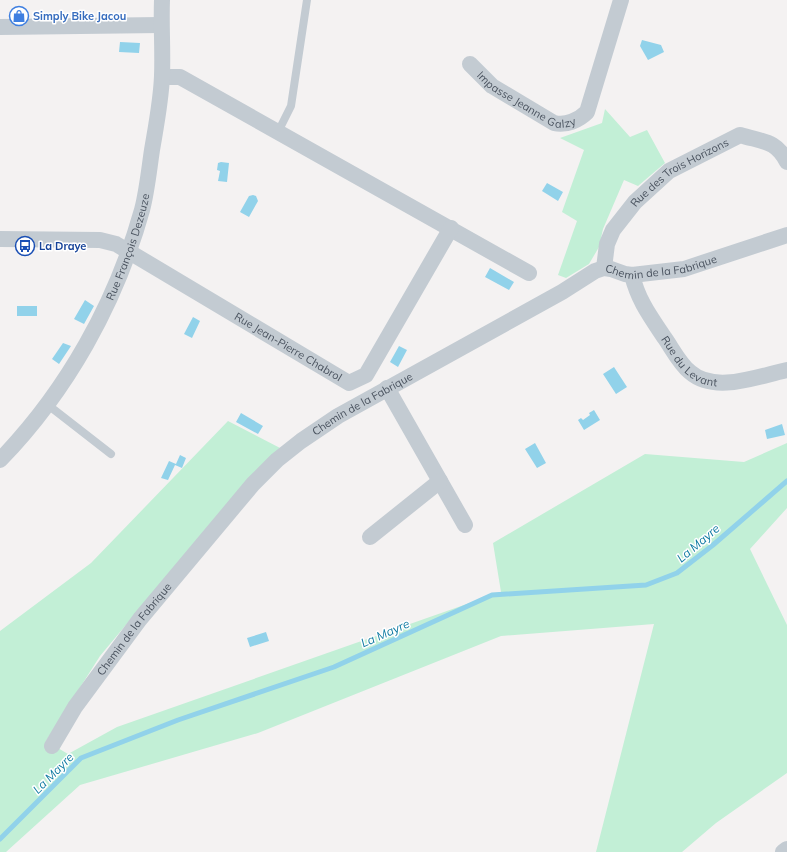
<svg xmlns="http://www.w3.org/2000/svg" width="787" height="852" font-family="Mulish,sans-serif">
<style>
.green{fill:#c2efd6}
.water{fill:#91d2ea}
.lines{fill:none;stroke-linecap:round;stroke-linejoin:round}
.stream{stroke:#91d2ea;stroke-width:5}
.service{stroke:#c3cbd2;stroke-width:8}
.minor{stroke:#c3cbd2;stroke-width:16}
.labels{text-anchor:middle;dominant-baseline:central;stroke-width:3;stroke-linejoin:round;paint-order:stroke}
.shop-label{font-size:11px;font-weight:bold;fill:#366cbe;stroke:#fff;text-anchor:start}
.street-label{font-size:11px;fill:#4a535f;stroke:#fff}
.transit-label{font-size:11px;font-weight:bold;fill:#164399;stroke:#fff;text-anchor:start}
.water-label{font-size:12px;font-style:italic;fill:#107ba3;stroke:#fff}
</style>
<rect width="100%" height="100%" fill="#f4f2f2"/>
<!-- green -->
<path class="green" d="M605,109L630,137L647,130L665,163L638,186L624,180L603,229L599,247L589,264L566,278L558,275L577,221L562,212L584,150L560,138L602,123Z
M228,421L282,449L155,590L100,656L46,741L68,754L117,727L501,592L493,543L645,454L744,462L787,443V508L750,549L787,625V773L716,823L682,852H596L654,624L501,636L258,733L80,785L6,852H0V631L91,563Z"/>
<!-- water -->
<path class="water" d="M642,40L661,45L664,52L648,60L640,46Z
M120,42L140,43L139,53L119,52Z
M221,162L229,163L227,182L218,181L220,171L217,170L218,163Z
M547,183L563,192L558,201L542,191Z
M253,195L256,196L258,201L249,217L240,212L249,196Z
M490,268L514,282L509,290L485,277Z
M85,300L94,306L84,324L74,319Z
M17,306H37V316H17Z
M193,317L200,321L192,338L184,334Z
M63,343L71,346L59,364L52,359Z
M399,346L407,350L398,367L390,362Z
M614,367L627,387L616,394L603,374Z
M594,410L600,420L584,430L578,420L581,418L583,420L590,415L589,413Z
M241,413L263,426L258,434L236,422Z
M782,424L785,435L767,439L765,430Z
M535,443L546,463L537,468L525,449Z
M180,455L186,458L182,468L175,465L168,480L161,478L169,461L176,464Z
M266,632L269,641L250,647L247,638Z"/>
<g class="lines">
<!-- stream -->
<path class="stream" d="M0,839L81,758L178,720L334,667L492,595L646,585L677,573L713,545L787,481"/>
<!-- service -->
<path class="service" d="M278,132L291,106L307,0
M48,405L111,454"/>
<!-- minor -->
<g class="minor">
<path d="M0,27L161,25"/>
<path id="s1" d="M470,64L492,86L554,123C566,126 579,120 587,112L621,0"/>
<path d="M162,77H180L529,273"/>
<path id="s2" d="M0,239L100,240L116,244L349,383L366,375L451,228"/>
<path id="s3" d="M604,268L607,244L613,230L635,202L669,171L740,135C763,142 776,140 787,162"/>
<path id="s4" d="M632,275C638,300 650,316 664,337C672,348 679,363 690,372C715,394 758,376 787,370"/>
<path d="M387,388L465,525"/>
<path id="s5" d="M0,460C67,391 116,303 142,210C147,191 149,170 152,150C156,126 161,101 162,76C163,50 161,25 162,0"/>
<path d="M370,537L440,481"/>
<path id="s6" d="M52,746L75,707L140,619L253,484L277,460L301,441L338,416L562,292L595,271L604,268L611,269L625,274L632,275L684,269L787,235"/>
<path d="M783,852L787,849"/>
</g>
</g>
<!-- icons -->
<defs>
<g id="shop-ring" transform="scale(1)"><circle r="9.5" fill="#fff" stroke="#3f7fe0" stroke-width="1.5"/><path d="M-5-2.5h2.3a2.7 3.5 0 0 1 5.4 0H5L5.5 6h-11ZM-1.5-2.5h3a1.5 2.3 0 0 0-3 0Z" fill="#3f7fe0"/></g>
<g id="bus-ring" transform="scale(1)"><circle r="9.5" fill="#fff" stroke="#1a4fb4" stroke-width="1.5"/><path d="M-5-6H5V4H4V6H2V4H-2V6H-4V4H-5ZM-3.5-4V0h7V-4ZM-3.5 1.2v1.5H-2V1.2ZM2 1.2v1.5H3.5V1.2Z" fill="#1a4fb4"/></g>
</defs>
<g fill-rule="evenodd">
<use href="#shop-ring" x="19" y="16"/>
<use href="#bus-ring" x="25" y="246"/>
</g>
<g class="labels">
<!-- shop labels -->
<g class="shop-label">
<text x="33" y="16">Simply Bike Jacou</text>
</g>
<!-- street labels -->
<g class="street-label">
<text stroke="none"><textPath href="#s1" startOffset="69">Impasse Jeanne Galzy</textPath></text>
<text stroke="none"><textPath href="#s3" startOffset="129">Rue des Trois Horizons</textPath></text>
<text stroke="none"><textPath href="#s5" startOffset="251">Rue François Dezeuze</textPath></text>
<text stroke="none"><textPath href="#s6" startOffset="803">Chemin de la Fabrique</textPath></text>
<text stroke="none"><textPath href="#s2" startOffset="317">Rue Jean-Pierre Chabrol</textPath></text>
<text stroke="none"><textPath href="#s4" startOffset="107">Rue du Levant</textPath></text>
<text stroke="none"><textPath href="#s6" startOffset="467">Chemin de la Fabrique</textPath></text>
<text stroke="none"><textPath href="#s6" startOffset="143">Chemin de la Fabrique</textPath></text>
</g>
<!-- transit labels -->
<g class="transit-label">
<text x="39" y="246">La Draye</text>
</g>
<!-- water labels -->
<g class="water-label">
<text transform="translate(698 543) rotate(-40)">La Mayre</text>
<text transform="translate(385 633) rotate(-24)">La Mayre</text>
<text transform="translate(53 773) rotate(-45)">La Mayre</text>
</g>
</g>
</svg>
